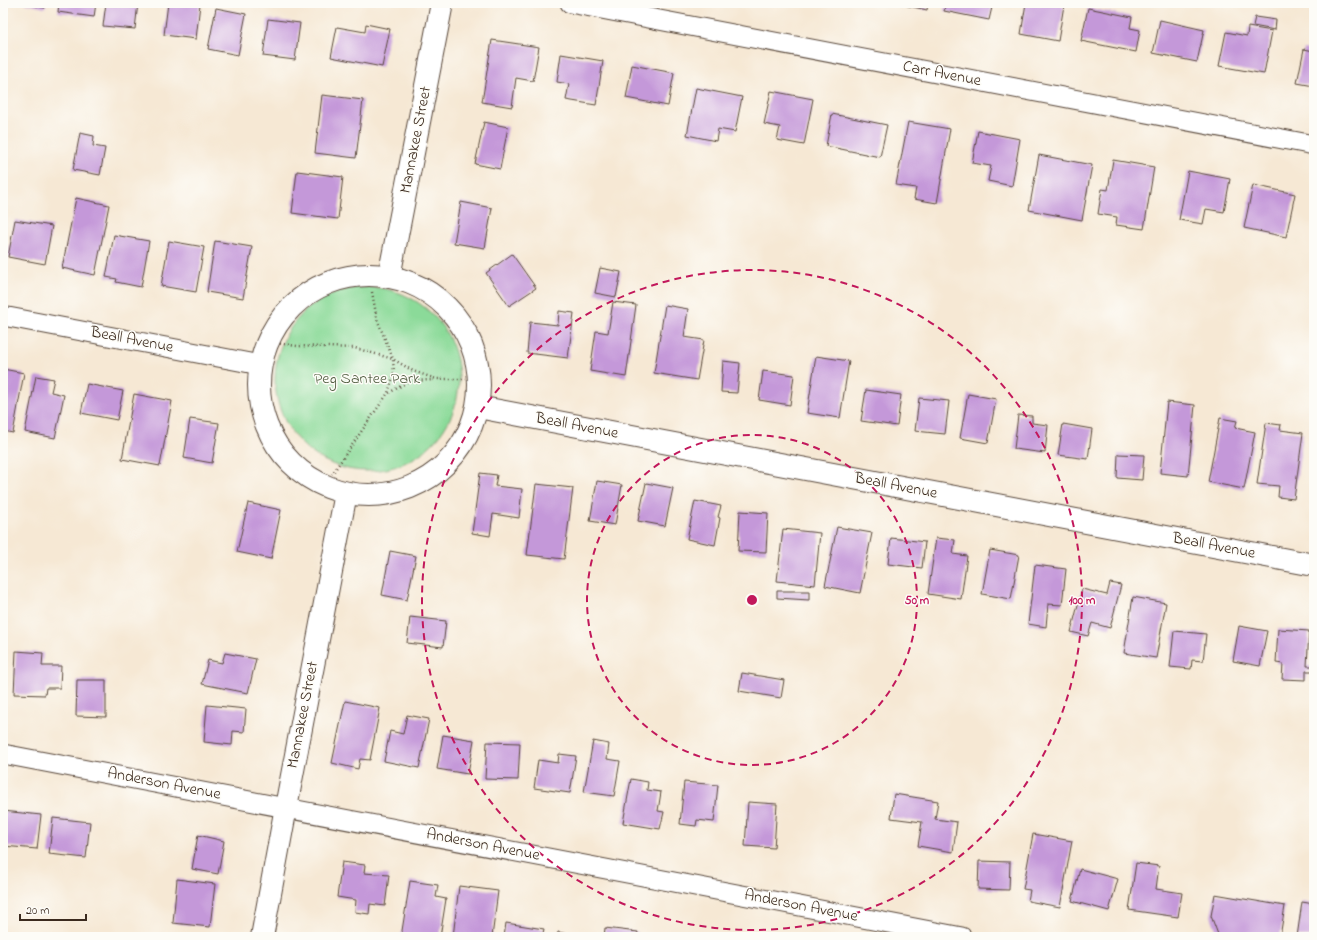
<svg xmlns="http://www.w3.org/2000/svg" width="1317" height="940" font-family="'Indie Flower',sans-serif">
<style>
.green{fill:#8bda99;stroke:#63825c}
.building{fill:#c498d9}
.lines{fill:none;stroke-linecap:round;stroke-linejoin:round}
.street-casing{stroke:#574639;stroke-width:21}
.secondary-casing{stroke:#574639;stroke-width:24}
.path{stroke:#574639;stroke-width:2.5;stroke-dasharray:1 3;stroke-linecap:butt}
.street{stroke:#fff;stroke-width:19}
.secondary{stroke:#fff;stroke-width:22}
.ring{fill:none;stroke:#c2185b;stroke-width:2;stroke-dasharray:7 5}
.labels{text-anchor:middle;dominant-baseline:central;stroke-width:3;stroke-linejoin:round;paint-order:stroke}
.street-label{font-size:16px;fill:#3b2a1e;stroke:#fdfcf7}
.park-label{font-size:16px;fill:#535f43;stroke:#fdfcf7}
.centre{fill:#c2185b;stroke:#fdfcf7;stroke-width:2}
.ring-label{font-size:12px;text-anchor:middle;font-weight:bold;fill:#c2185b;stroke:#fdfcf7;stroke-width:3;stroke-linejoin:round;paint-order:stroke}
</style>
<rect width="100%" height="100%" fill="#fdfcf7"/>
<filter id="ink" filterUnits="userSpaceOnUse"><feTurbulence type="fractalNoise" baseFrequency=".025" numOctaves="2"/><feDisplacementMap in="SourceGraphic" scale="8" xChannelSelector="R" yChannelSelector="G"/><feConvolveMatrix kernelMatrix="1 2 1 2 8 2 1 2 1" color-interpolation-filters="sRGB"/></filter>
<filter id="wash" filterUnits="userSpaceOnUse"><feTurbulence type="fractalNoise" baseFrequency=".012" numOctaves="4" result="noise"/><feDisplacementMap in="SourceGraphic" scale="16" xChannelSelector="R" yChannelSelector="G"/><feGaussianBlur stdDeviation="0.9" result="paint"/><feColorMatrix in="noise" values="0 0 0 0 0 0 0 0 0 0 0 0 0 0 0 0 0 1.4 0 .05"/><feComposite in="paint" operator="in"/></filter>
<g filter="url(#wash)">
<rect width="100%" height="100%" fill="#f6e8d4"/>
<!-- green -->
<path class="green" d="M275 379a92 92 0 1 1 184 0a92 92 0 1 1-184 0Z"/>
<g id="blocks">
<!-- building -->
<path class="building" d="M23,3H46L45,8Z
M59,3H96L94,17L58,12Z
M106,3H138L135,29L103,26Z
M168,3L200,4L196,39L164,35Z
M894,3H928L927,10Z
M946,3H993L989,20L944,11Z
M1026,3H1054L1064,5L1058,41L1021,34Z
M216,8L246,14L238,55L208,49Z
M1088,8L1132,17L1130,28L1140,30L1136,52L1081,41Z
M1255,17L1276,20L1275,30L1253,26Z
M268,19L300,23L295,60L263,56Z
M1160,20L1204,30L1197,62L1153,53Z
M366,24L390,29L382,67L331,57L337,27L365,32Z
M1248,27L1272,31L1264,74L1219,66L1226,32L1247,36Z
M492,40L539,47L533,81L516,78L512,107L482,102Z
M1304,49L1314,51V86L1297,83Z
M561,54L603,61L596,105L566,100L569,84L557,82Z
M632,65L674,73L668,106L626,98Z
M696,88L742,97L735,132L718,129L716,141L687,135Z
M771,91L813,99L804,145L777,140L780,127L764,124Z
M322,95L363,100L356,158L315,153Z
M832,114L887,125L880,157L826,146Z
M484,122L508,127L500,169L475,164Z
M908,122L950,129L937,203L914,199L916,188L896,185Z
M978,131L1020,139L1012,186L988,181L991,166L972,163Z
M80,133L94,136L93,146L105,148L100,175L73,170Z
M1039,155L1092,165L1082,220L1029,210Z
M1113,160L1154,167L1144,229L1116,225L1117,217L1098,214L1102,189L1108,190Z
M297,171L343,177L338,219L292,213Z
M1188,171L1230,179L1224,212L1206,209L1203,224L1179,220Z
M1253,185L1295,194L1286,237L1244,228Z
M76,198L109,205L95,275L62,268Z
M461,202L492,208L485,248L454,243Z
M15,220L52,226L45,264L8,257Z
M114,235L149,241L141,287L116,282L117,279L106,277Z
M169,241L204,247L196,292L161,286Z
M215,241L252,247L243,298L207,292Z
M512,254L536,288L509,306L486,273Z
M600,268L621,272L616,297L595,293Z
M613,302L636,305L626,377L590,371L596,331L608,333Z
M665,305L688,309L684,337L704,340L697,380L654,373Z
M559,311L574,313L568,358L527,353L530,322L558,325Z
M816,356L849,361L840,418L807,413Z
M723,361L740,363L737,393L721,392Z
M3,369L24,373L13,433L3,431Z
M763,371L794,375L790,405L759,400Z
M36,376L54,379L51,392L64,395L55,438L25,432Z
M87,384L123,391L117,420L81,413Z
M866,390L901,395L897,426L861,421Z
M134,394L172,401L160,466L122,459Z
M968,394L996,399L988,443L960,438Z
M919,398L949,401L945,434L915,431Z
M1167,402L1195,405L1188,476L1160,473Z
M1018,415L1032,416V423L1048,425L1045,453L1014,449Z
M1220,418L1237,421L1235,428L1255,432L1244,489L1208,482Z
M190,419L219,423L212,463L184,458Z
M1266,423L1281,425L1280,430L1303,433L1294,499L1278,497L1279,486L1257,484Z
M1063,424L1092,429L1088,459L1058,455Z
M1118,454L1144,455L1142,480L1117,478Z
M480,473L497,475L495,486L522,489L519,518L493,514L490,536L472,533Z
M597,481L622,485L615,525L590,521Z
M646,483L673,488L665,526L638,521Z
M536,484L573,488L564,559L527,555Z
M695,501L721,506L718,517L720,518L715,545L687,539Z
M248,503L281,510L271,559L237,552Z
M740,511L768,513L766,552L738,551Z
M837,527L872,533L860,593L825,586Z
M783,529L820,533L815,585L777,581Z
M891,538L925,542L922,568L888,564Z
M936,538L955,540L953,554L967,556L961,599L928,594Z
M990,550L1019,555L1011,599L982,594Z
M390,551L416,556L407,600L382,595Z
M1035,565L1066,569L1062,605L1048,604L1046,627L1028,624Z
M1110,583L1121,585L1110,628L1092,623L1088,636L1071,632L1082,589L1107,595Z
M777,591H809V600L777,598Z
M1133,597L1166,603L1156,658L1124,653Z
M410,617L446,621L443,647L407,643Z
M1239,626L1267,631L1260,666L1233,661Z
M1278,629L1309,631L1307,666H1314V671H1306V680L1282,679L1283,664L1276,663Z
M1174,631L1206,634L1203,661L1192,660L1191,669L1170,667Z
M16,651L43,653L42,666H61L60,688H46L45,695L14,694Z
M225,653L256,659L248,693L202,684L208,660L222,663Z
M742,673L784,680L781,698L739,691Z
M77,680H106V717L76,716Z
M345,701L380,708L370,760L360,759L358,769L332,763Z
M207,705L246,709L244,732L233,731L232,745L204,742Z
M407,715L429,719L419,768L384,761L390,731L403,734Z
M443,735L474,740L468,774L437,769Z
M593,741L609,744L607,759L620,761L614,796L584,792Z
M487,742L520,743L518,780L485,779Z
M559,754L576,756L570,793L534,788L538,760L558,763Z
M631,779L648,782L647,790L661,792L658,811L664,812L660,829L623,823Z
M684,782L718,785L714,822L697,820L696,826L680,824Z
M894,794L938,801L935,819L957,822L953,852L918,846L922,822L891,818Z
M748,802L777,804L774,848L745,846Z
M3,811L41,815L37,849L3,846Z
M53,818L90,822L86,858L49,854Z
M1033,834L1072,841L1060,907L1028,901L1030,890L1023,889Z
M198,835L224,841L218,874L192,869Z
M979,861L1010,862L1009,890L978,889Z
M342,862L365,865L364,873L389,875L385,906L370,904L369,914L355,912L356,900L337,897Z
M1136,863L1159,866L1156,889L1182,893L1178,917L1129,910Z
M1080,869L1118,879L1109,911L1072,901Z
M177,879L215,884L210,927L173,923Z
M410,881L438,885L436,897L446,899L440,937H401Z
M459,886L498,891L492,937H453Z
M1215,894L1285,906L1280,937H1219L1211,916Z
M1302,902L1314,904V937H1297Z
M506,923L544,929L542,937H504Z
M605,928L638,932L637,937H604Z
M558,932L578,936V937H557Z"/>
</g>
</g>
<g filter="url(#ink)">
<use href="#blocks" fill-opacity="0" stroke="#574639" stroke-width="1"/>
<g class="lines">
<!-- street casing -->
<g class="street-casing">
<path id="street" d="M570,3L1314,145
M3,316L260,365
M3,754L962,937"/>
</g>
<!-- secondary casing -->
<g class="secondary-casing">
<path id="secondary" d="M259 385a110 110 0 1 1 220 0a110 110 0 1 1-220 0Z
M389,277L442,3
M478,407L1314,565
M262,937L286,807L346,493"/>
</g>
<!-- path -->
<path class="path" d="M372,292L377,319L393,359L413,371L436,379H466
M276,343L297,346L355,348L393,359L394,374L388,393L332,474
M389,393L409,381L434,380"/>
<!-- street -->
<use href="#street" class="street"/>
<!-- secondary -->
<use href="#secondary" class="secondary"/>
</g>
</g>
<!-- distance rings -->
<g class="ring">
<circle cx="752" cy="600" r="165"/>
<circle cx="752" cy="600" r="330"/>
</g>
<g class="labels">
<!-- street labels -->
<g class="street-label">
<text transform="translate(942 74) rotate(11)">Carr Avenue</text>
<text transform="translate(416 140) rotate(-79)">Mannakee Street</text>
<text transform="translate(132 340) rotate(11)">Beall Avenue</text>
<text transform="translate(577 426) rotate(11)">Beall Avenue</text>
<text transform="translate(896 486) rotate(11)">Beall Avenue</text>
<text transform="translate(1214 546) rotate(11)">Beall Avenue</text>
<text transform="translate(303 715) rotate(-79)">Mannakee Street</text>
<text transform="translate(164 784) rotate(11)">Anderson Avenue</text>
<text transform="translate(483 845) rotate(11)">Anderson Avenue</text>
<text transform="translate(801 906) rotate(11)">Anderson Avenue</text>
</g>
<!-- park labels -->
<g class="park-label">
<text x="367" y="379">Peg Santee Park</text>
</g>
</g>
<circle cx="752" cy="600" r="6" class="centre"/>
<g class="ring-label">
<text x="917" y="604">50 m</text>
<text x="1082" y="604">100 m</text>
</g>
<!-- margin -->
<rect width="1317" height="940" fill="none" stroke="#fdfcf7" stroke-width="16"/>
<!-- scale -->
<path d="M20 914v6h66v-6" fill="none" stroke="#3b2a1e" stroke-width="2"/>
<text x="26" y="914" font-size="12" fill="#3b2a1e" stroke="#fdfcf7" stroke-width="3" paint-order="stroke">20 m</text>
</svg>
